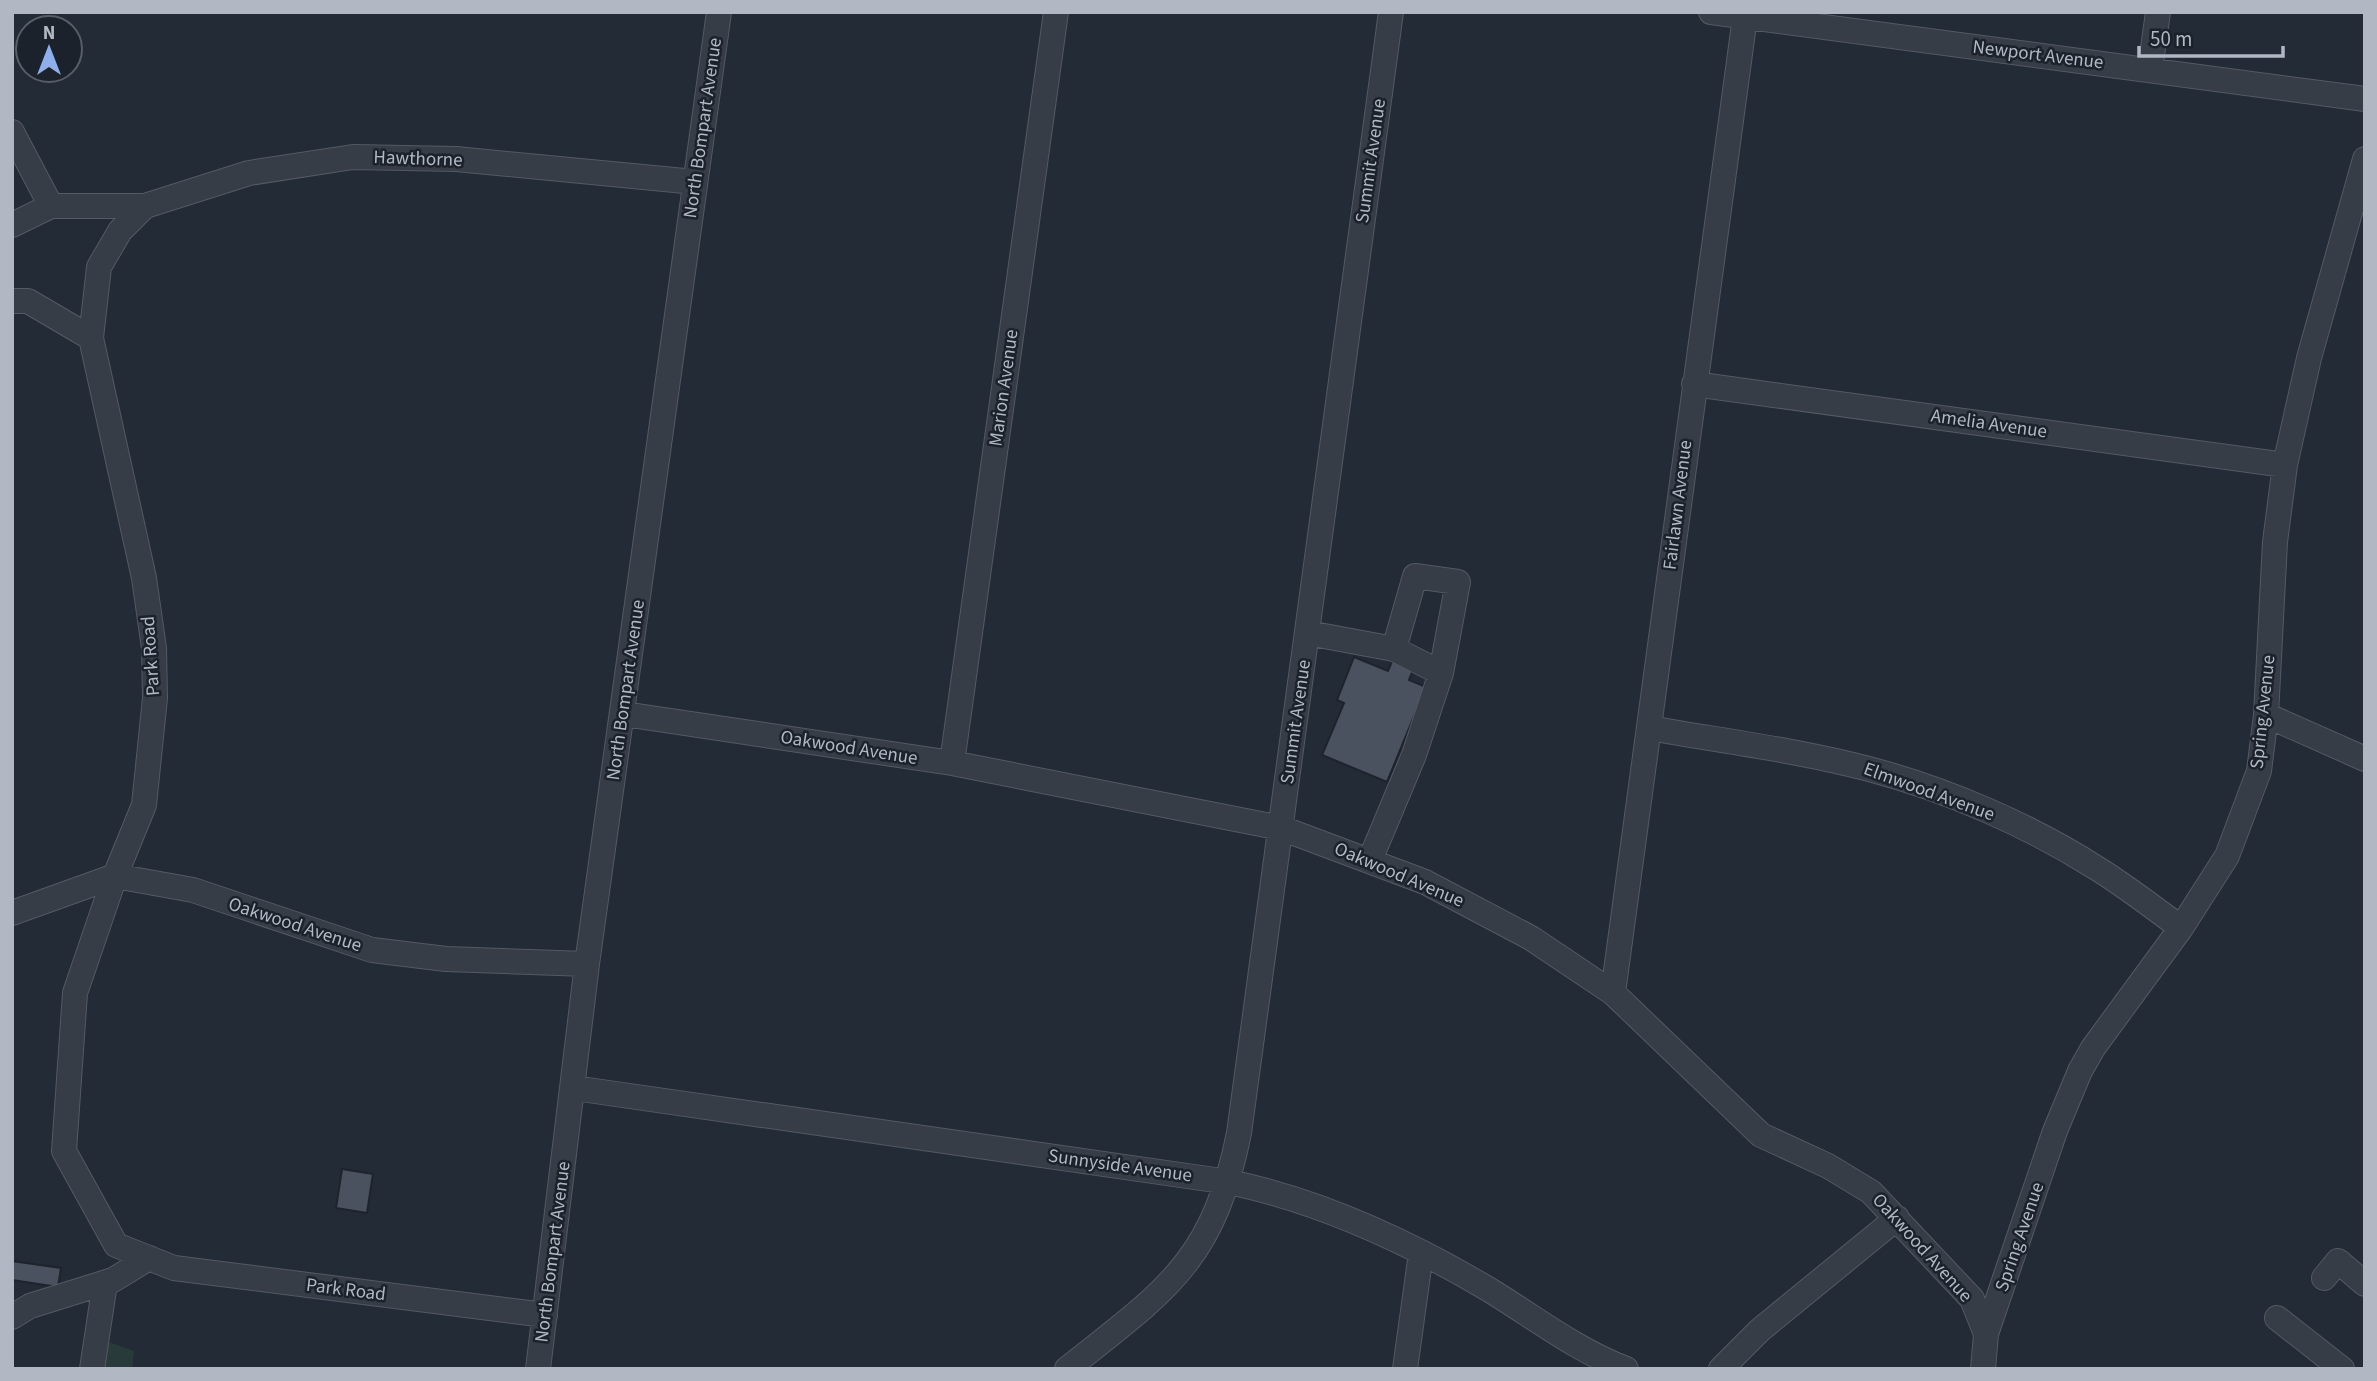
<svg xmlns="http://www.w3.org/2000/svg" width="2377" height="1381" font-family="'Source Sans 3',sans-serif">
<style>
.green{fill:#293a3b}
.building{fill:#4a525f;stroke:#1e242d;stroke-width:2}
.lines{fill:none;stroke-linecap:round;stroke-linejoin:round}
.minor-casing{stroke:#545a64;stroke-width:26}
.minor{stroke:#373d47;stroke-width:24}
.labels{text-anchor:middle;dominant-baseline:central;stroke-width:5;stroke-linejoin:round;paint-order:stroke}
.street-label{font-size:19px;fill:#b1b7c3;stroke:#1c222b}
</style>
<rect width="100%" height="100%" fill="#232b36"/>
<!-- green -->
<path class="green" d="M106,1341L134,1351L132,1369H101Z"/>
<!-- building -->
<path class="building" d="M1354,657L1388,671L1393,659L1414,668L1409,680L1426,687L1387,782L1322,755L1344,703L1337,700Z
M342,1169L373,1174L367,1213L336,1208Z
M12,1261L61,1268L58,1287L12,1280Z"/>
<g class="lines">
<!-- minor casing -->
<g class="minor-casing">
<path id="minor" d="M1711,12L2365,99
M2150,70L2158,12
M12,132L51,206H145L249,173L353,157L456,159L695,182
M145,206L120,231L99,267L91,338L144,578L154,648L155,698L144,805L115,876L75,993L64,1151L116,1245L174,1268L545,1315
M12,225L51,206
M12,301H28L91,338
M1694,384L2285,465
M1308,633L1394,649L1441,673
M624,714L952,763L1281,828L1425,882L1531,938L1613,993L1761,1135L1828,1166L1871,1192L1972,1299L1986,1334L1983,1369
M2266,715L2365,759
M1649,728C1722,741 1797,750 1869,769C1948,790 2029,825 2098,869C2127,887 2154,908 2181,928
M952,763L1056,12
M1370,860L1414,755L1441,673L1458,582L1415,576L1394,649
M12,913L115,876L193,890L372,950L446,959L587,964
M1613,993L1745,17
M574,1088L1229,1182C1321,1201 1407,1241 1488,1289C1534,1317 1576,1350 1626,1369
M2324,1278L2338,1261L2365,1284
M12,1317L30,1306L113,1280L149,1258
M2277,1318L2342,1369
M1986,1334L2055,1131L2080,1071L2093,1048L2181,928L2227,856L2259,771L2266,715L2275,542L2285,465L2309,358L2365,159
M92,1369L105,1283
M538,1369L587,964L719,12
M1067,1369C1165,1291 1213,1263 1239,1133L1391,12
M1405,1369L1421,1253
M1721,1369L1760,1330L1897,1218"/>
</g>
<!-- minor -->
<use href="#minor" class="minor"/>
</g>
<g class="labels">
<!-- street labels -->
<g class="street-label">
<text transform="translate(2038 55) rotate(7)">Newport Avenue</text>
<text transform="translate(703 128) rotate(-82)">North Bompart Avenue</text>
<text transform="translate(418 159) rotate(2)">Hawthorne</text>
<text transform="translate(1371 161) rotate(-82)">Summit Avenue</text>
<text transform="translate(1004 388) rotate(-82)">Marion Avenue</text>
<text transform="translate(1989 424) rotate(8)">Amelia Avenue</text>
<text transform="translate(1678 505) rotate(-83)">Fairlawn Avenue</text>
<text transform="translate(151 656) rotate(-94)">Park Road</text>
<text transform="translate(626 690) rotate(-82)">North Bompart Avenue</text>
<text transform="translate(2263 712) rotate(-84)">Spring Avenue</text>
<text transform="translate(1296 722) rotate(-82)">Summit Avenue</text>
<text transform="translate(849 748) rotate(9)">Oakwood Avenue</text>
<text transform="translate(1929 792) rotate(20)">Elmwood Avenue</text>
<text transform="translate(1399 875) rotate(23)">Oakwood Avenue</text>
<text transform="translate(295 925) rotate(18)">Oakwood Avenue</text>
<text transform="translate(1120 1166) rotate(8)">Sunnyside Avenue</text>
<text transform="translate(2020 1237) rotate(-71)">Spring Avenue</text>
<text transform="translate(1922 1248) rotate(48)">Oakwood Avenue</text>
<text transform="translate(553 1252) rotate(-83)">North Bompart Avenue</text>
<text transform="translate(346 1290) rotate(7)">Park Road</text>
</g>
</g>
<!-- border -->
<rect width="2377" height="1381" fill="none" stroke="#b1b7c3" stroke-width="28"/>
<!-- north arrow -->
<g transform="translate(49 49)"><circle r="33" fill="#1c222b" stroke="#585e68" stroke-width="2"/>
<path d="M0-5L12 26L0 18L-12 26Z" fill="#8eafeb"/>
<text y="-10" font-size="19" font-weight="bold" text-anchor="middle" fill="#b1b7c3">N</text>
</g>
<!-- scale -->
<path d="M2139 46v10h144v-10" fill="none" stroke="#b1b7c3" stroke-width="3.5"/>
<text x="2150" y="46" font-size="21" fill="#b1b7c3" stroke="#1c222b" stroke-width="5" paint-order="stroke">50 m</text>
</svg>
